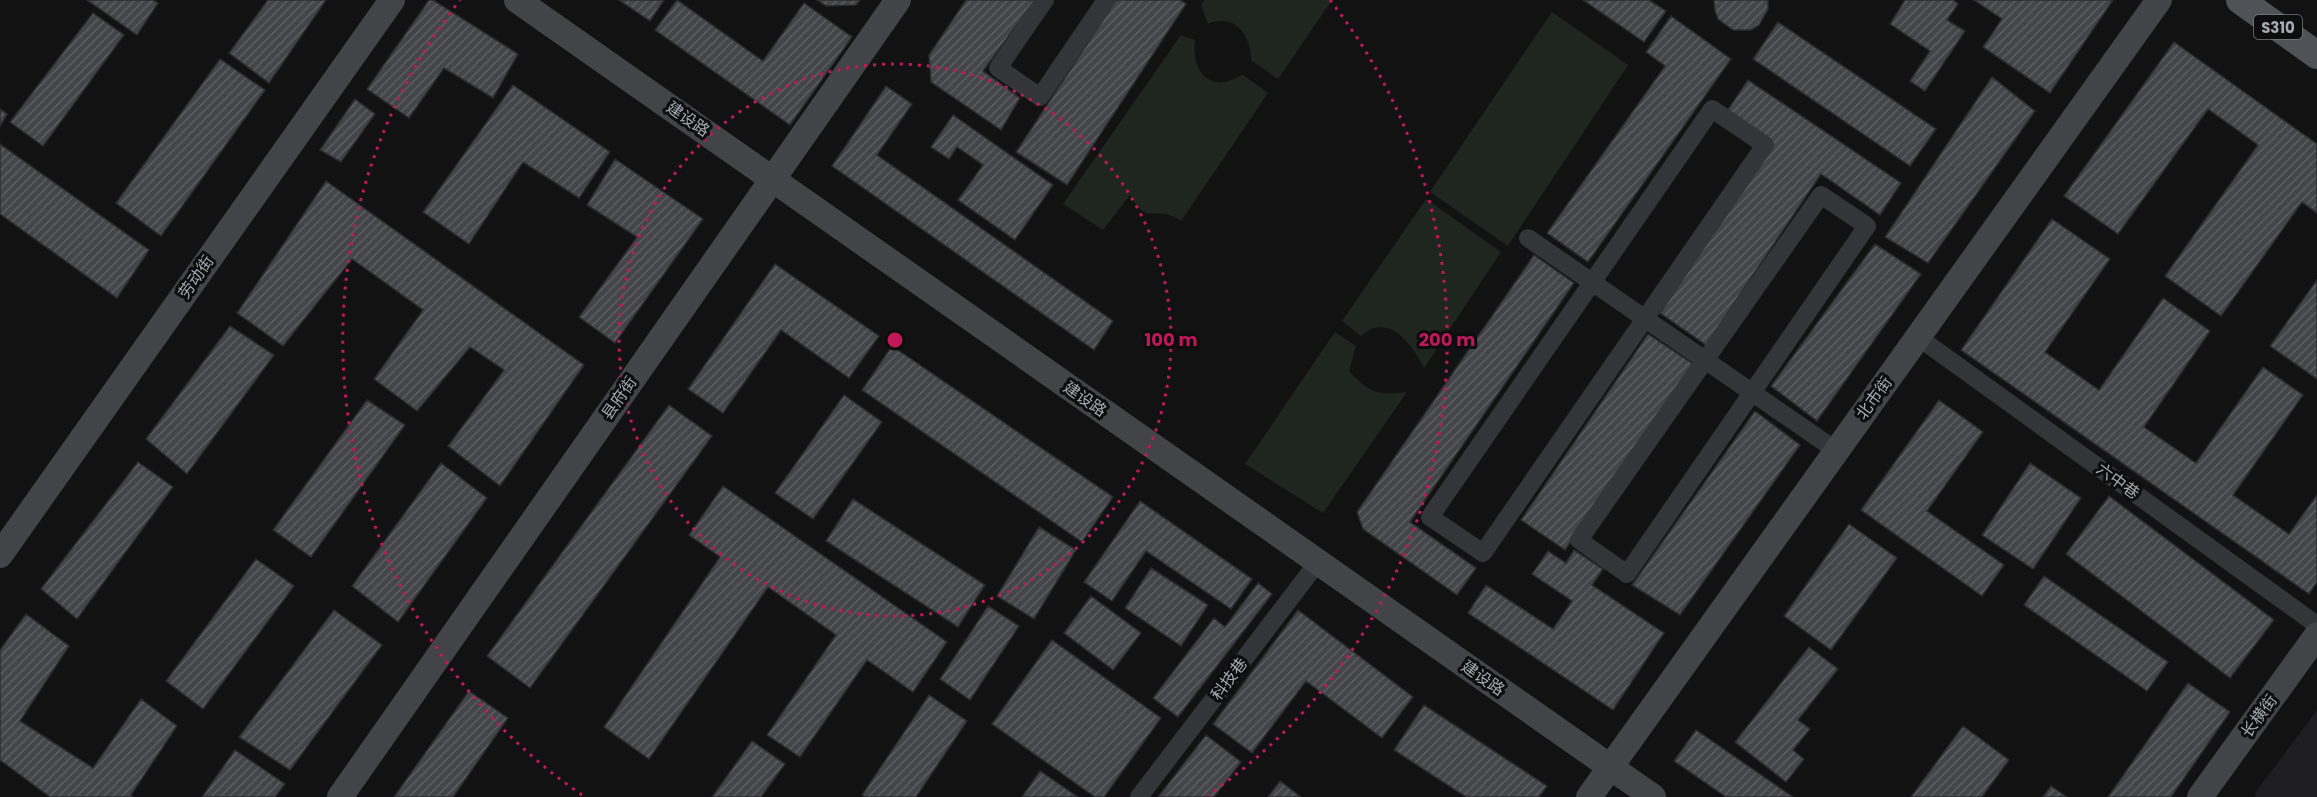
<svg xmlns="http://www.w3.org/2000/svg" width="2317" height="797" font-family="Poppins,'Noto Sans SC',sans-serif">
<style>
.built{fill:#1e1e20}
.green{fill:#1f261f}
.building{fill:url(#building-hatch);stroke:#2c2c2f;stroke-width:1.5}
.lines{fill:none;stroke-linecap:round;stroke-linejoin:round}
.street{stroke:#333538;stroke-width:18}
.secondary{stroke:#424448;stroke-width:26}
.primary{stroke:#505257;stroke-width:28}
.ring{fill:none;stroke:#c2185b;stroke-width:3;stroke-dasharray:3 6}
.labels{text-anchor:middle;dominant-baseline:central;stroke-width:6;stroke-linejoin:round;paint-order:stroke}
.shield{fill:#0d0d0e;stroke:#777b82;stroke-width:1.5}
.shield-label{font-size:15px;font-weight:bold;fill:#a5aab3}
.street-label{font-size:16px;fill:#a5aab3;stroke:#0d0d0e}
.centre{fill:#c2185b;stroke:#0d0d0e;stroke-width:3}
.ring-label{font-size:18px;text-anchor:middle;font-weight:bold;fill:#c2185b;stroke:#0d0d0e;stroke-width:6;stroke-linejoin:round;paint-order:stroke}
</style>
<defs>
<pattern id="building-hatch" width="6" height="6" patternUnits="userSpaceOnUse" patternTransform="scale(1.5)"><rect width="6" height="6" fill="#444549"/><path d="M-1 1l2-2M0 6l6-6M5 7l2-2" fill="none" stroke="#5c5d61"/></pattern>
</defs>
<rect width="100%" height="100%" fill="#121213"/>
<!-- built -->
<path class="built" d="M2317,710V797H2256L2255,793Z"/>
<!-- green -->
<path class="green" d="M1204,0H1332L1278,79L1251,60C1251,35 1235,13 1208,24L1201,5Z
M1552,12L1628,65L1508,246L1430,192Z
M1181,35L1195,40C1192,59 1200,86 1225,82C1231,81 1238,77 1243,75L1268,93L1181,221C1154,203 1148,228 1130,195L1103,230L1063,204Z
M1426,199L1501,252L1424,368C1413,346 1389,311 1361,336L1342,321Z
M1335,332L1356,346L1349,371C1370,394 1378,395 1407,392L1323,513L1245,464Z"/>
<!-- building -->
<path class="building" d="M87,0H153L158,3L137,35Z
M268,0H326L269,83L229,53Z
M429,0H433L518,54L493,98L444,68L409,118L367,89Z
M619,0H664L650,21Z
M677,0L763,61L804,3L852,37L790,125L655,30Z
M817,0H860L856,5L826,6Z
M966,0H1035L983,71L1020,98L1001,130L931,82L929,55Z
M1116,0H1180L1186,4L1067,185L1016,152Z
M1583,0H1649L1666,11L1644,42Z
M1714,0H1768V9L1759,25L1751,30H1733L1718,19L1715,11Z
M1905,0H1953L1958,4L1947,20L1965,31L1925,91L1910,81L1930,51L1890,24Z
M1974,0H2113L2050,93L1983,47L2002,19Z
M93,13L124,35L43,146L10,122Z
M1671,16L1731,59L1588,262L1547,233L1665,66L1646,52Z
M1778,22L1936,129L1910,166L1753,59Z
M2174,42L2317,144V213L2302,202L2221,316L2165,276L2258,145L2208,109L2118,234L2064,196Z
M220,59L265,90L161,236L116,203Z
M1992,77L2035,111L1928,263L1885,237Z
M1748,80L1901,183L1880,215L1821,174L1706,345L1660,313L1772,146L1725,114Z
M513,85L610,152L579,198L523,162L469,244L423,212Z
M886,86L912,104L877,155L1113,321L1094,350L832,166Z
M355,99L375,114L341,162L320,150Z
M0,109L7,114L0,126Z
M953,115L1053,185L1015,240L958,200L983,165L957,147L949,159L931,147Z
M0,144L149,250L117,298L0,214Z
M615,159L703,219L615,343L579,317L637,237L587,205Z
M326,181L584,365L500,486L448,446L504,370L470,347L417,411L374,379L423,310L352,259L283,346L237,313Z
M2052,219L2110,259L2045,352L2099,390L2163,298L2210,331L2144,427L2196,463L2263,367L2303,395L2233,495L2289,534L2317,495V582L2309,594L1961,350Z
M1875,244L1921,274L1817,421L1771,386Z
M1534,255L1574,283L1410,522L1476,568L1457,595L1363,529L1357,512Z
M775,264L879,336L849,378L781,330L723,413L688,389Z
M2317,280V379L2270,346Z
M230,326L274,355L187,474L146,439Z
M1648,334L1693,364L1565,550L1521,520Z
M892,346L1113,497L1082,542L862,390Z
M844,395L882,422L813,519L775,493Z
M367,400L405,425L311,557L273,530Z
M1939,400L1983,432L1927,511L2004,565L1982,596L1861,510Z
M669,405L712,436L530,688L487,656Z
M1755,411L1800,445L1680,615L1632,585Z
M138,462L173,487L77,619L41,589Z
M441,463L487,498L398,622L352,586Z
M2030,463L2081,498L2033,569L1982,535Z
M723,486L947,642L913,692L867,660L800,757L767,735L836,635L768,587L649,759L604,727L720,557L689,535Z
M2109,496L2274,620L2230,678L2066,554Z
M853,499L985,585L958,627L826,541Z
M1140,501L1252,579L1231,609L1146,551L1112,601L1084,582Z
M1849,524L1897,558L1831,650L1784,616Z
M1039,527L1076,550L1034,619L997,596Z
M1574,550L1603,569L1592,585L1664,633L1613,710L1468,613L1486,585L1553,629L1572,601L1532,574L1548,551L1566,563Z
M256,559L294,586L203,709L166,681Z
M1151,568L1208,605L1181,646L1125,608Z
M2044,576L2168,662L2147,691L2024,605Z
M1258,583L1272,594L1178,717L1153,698L1214,618L1225,627Z
M1091,596L1141,633L1113,670L1064,633Z
M988,606L1019,626L970,700L940,679Z
M334,610L382,645L290,770L239,737Z
M1298,610L1413,697L1382,738L1306,681L1252,753L1213,724Z
M26,614L69,646L20,721L93,768L141,699L177,726L131,795L133,797H50L0,760V650Z
M1052,640L1161,718L1104,797H1095L992,724Z
M1809,647L1838,669L1798,720L1810,729L1793,750L1804,759L1786,782L1735,742Z
M2188,683L2230,712L2171,797H2108Z
M469,691L508,718L453,797H394Z
M929,695L967,721L916,797H865L862,795Z
M1424,705L1547,786L1539,797H1466L1394,750Z
M1963,726L2009,760L1982,797H1911Z
M1696,730L1793,797H1726L1674,761Z
M1206,735L1241,762L1214,797H1158Z
M752,741L785,764L761,797H712Z
M235,750L285,784L275,797H202Z
M1040,771L1078,797H1022Z
M1280,781L1301,797H1268Z
M2051,786L2067,797H2043Z"/>
<g class="lines">
<!-- street -->
<path class="street" d="M1045,0L998,68L1040,97L1106,0
M1712,109L1765,145L1483,553L1430,517Z
M1821,195L1867,226L1627,574L1579,540Z
M1528,238L1837,451
M1918,337L2317,625
M1139,797L1318,562"/>
<!-- secondary -->
<path class="secondary" d="M517,0L1653,797
M0,555L392,0
M340,797L898,0
M1589,797L2159,0
M2200,797L2317,635"/>
<!-- primary -->
<path class="primary" d="M2240,0L2317,55"/>
</g>
<!-- distance rings -->
<g class="ring">
<circle cx="895" cy="340" r="276"/>
<path d="M582 795A552 552 0 0 1 460 0M1330 0A552 552 0 0 1 1208 795"/>
</g>
<g class="labels">
<!-- shield labels -->
<rect class="shield" x="2254" y="15" width="48" height="24" rx="4.5"/>
<g class="shield-label">
<text x="2278" y="27">S310</text>
</g>
<!-- street labels -->
<g class="street-label">
<text transform="translate(688 119) rotate(35)">建设路</text>
<text transform="translate(196 277) rotate(-55)">劳动街</text>
<text transform="translate(619 398) rotate(-55)">县府街</text>
<text transform="translate(1874 398) rotate(-54)">北市街</text>
<text transform="translate(1085 399) rotate(35)">建设路</text>
<text transform="translate(2118 481) rotate(36)">六中巷</text>
<text transform="translate(1483 678) rotate(35)">建设路</text>
<text transform="translate(1229 679) rotate(-53)">科技巷</text>
<text transform="translate(2259 716) rotate(-54)">长横街</text>
</g>
</g>
<circle cx="895" cy="340" r="9" class="centre"/>
<g class="ring-label">
<text x="1171" y="346">100 m</text>
<text x="1447" y="346">200 m</text>
</g>
</svg>
